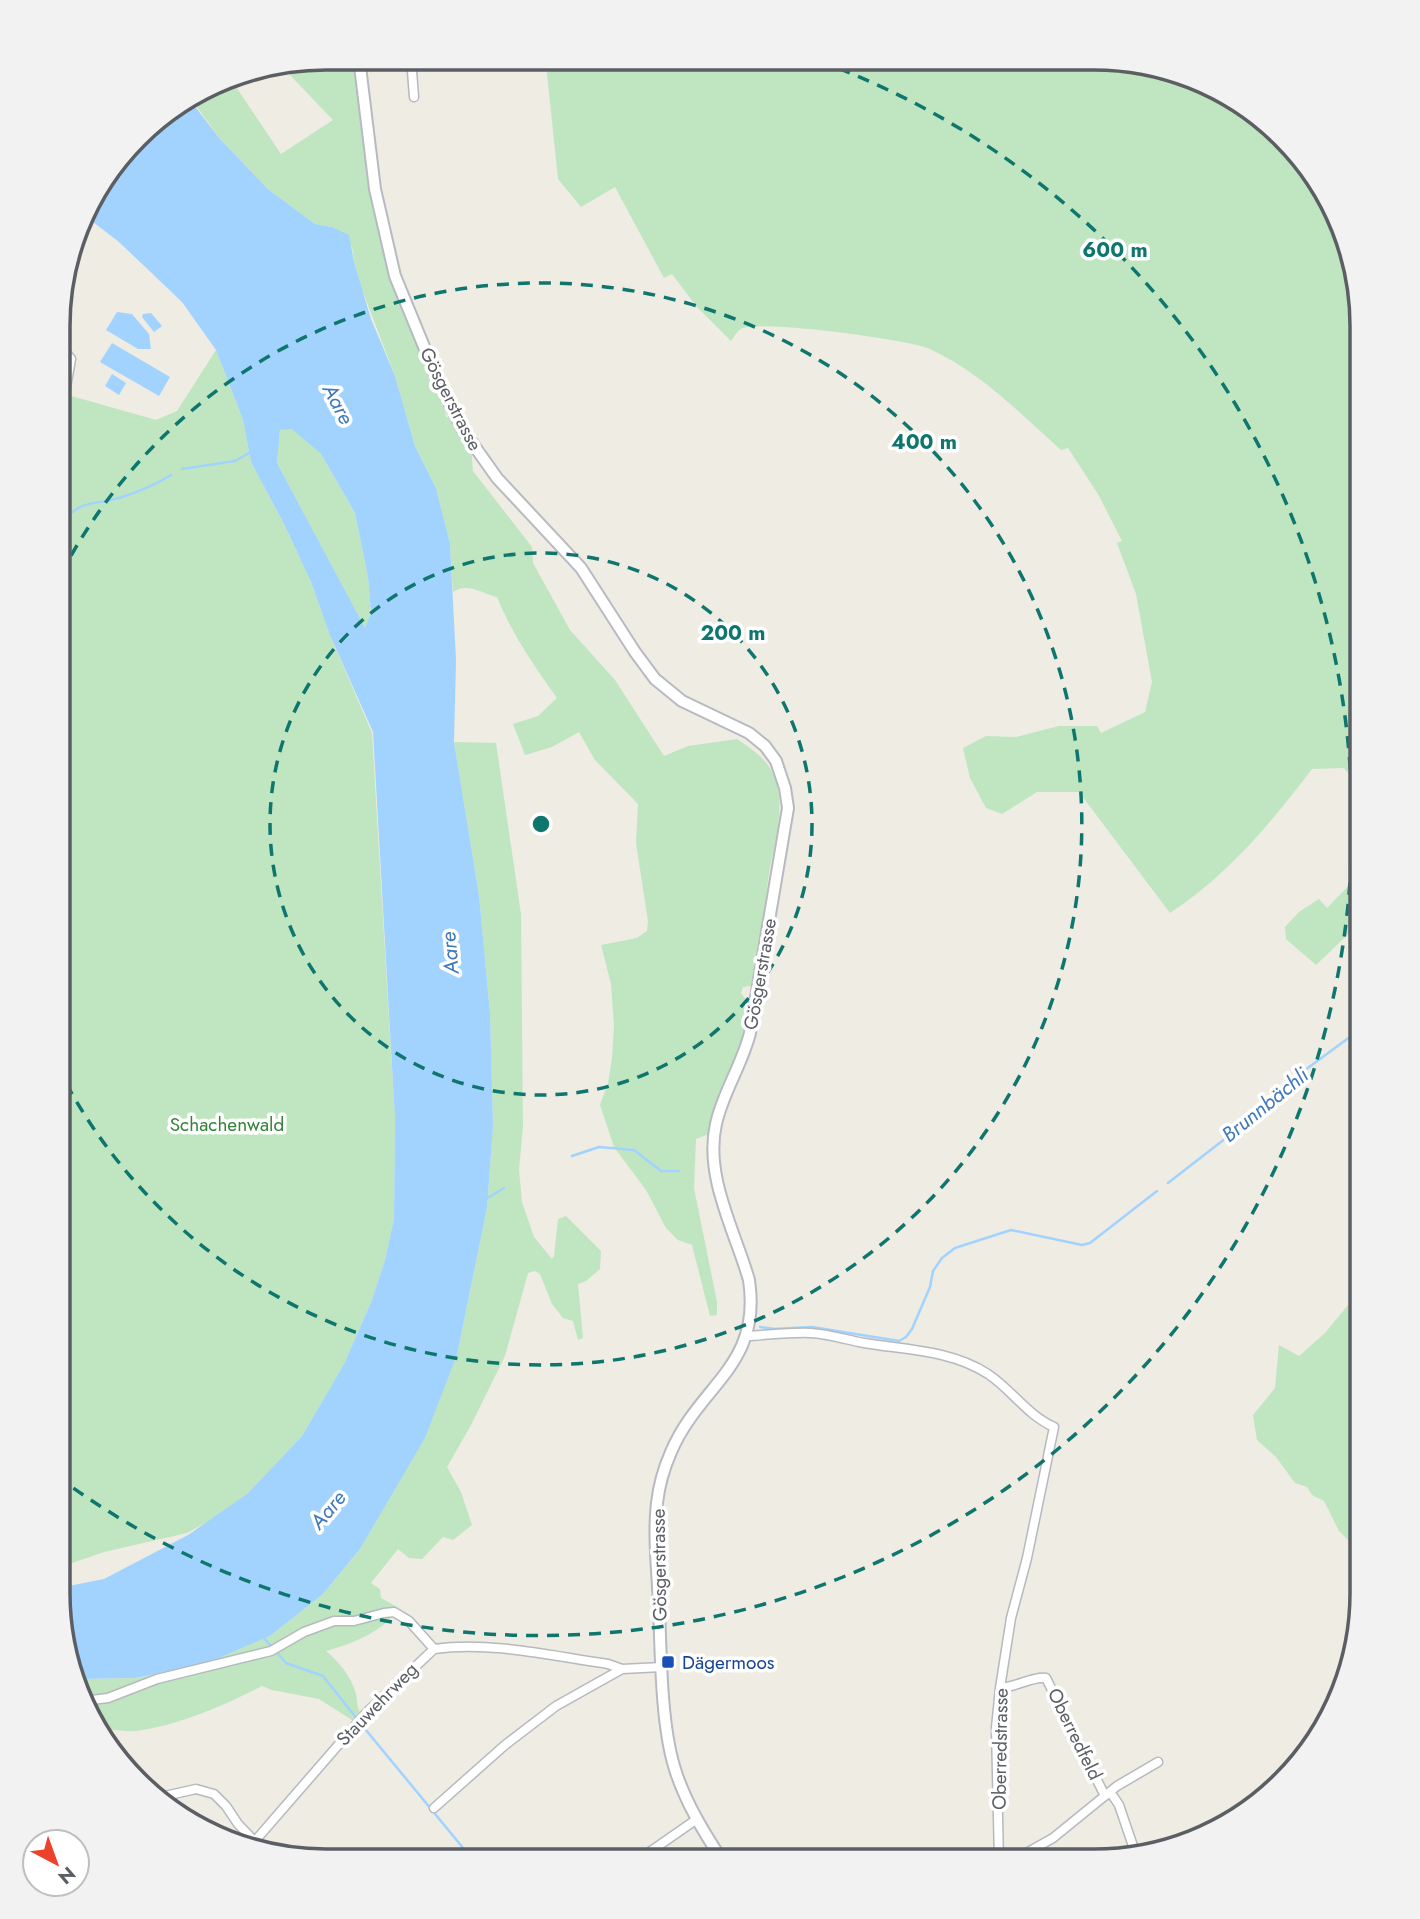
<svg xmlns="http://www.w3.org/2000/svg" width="1420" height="1919" font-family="Jost,sans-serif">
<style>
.green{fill:#bfe6c0}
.water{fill:#a2d3ff;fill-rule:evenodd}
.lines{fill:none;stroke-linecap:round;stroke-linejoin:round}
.stream{stroke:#a2d3ff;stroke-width:2.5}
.street-casing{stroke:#b6b9be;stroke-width:11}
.secondary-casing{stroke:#b7bac0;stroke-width:14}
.street{stroke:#fff;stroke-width:8}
.secondary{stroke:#fff;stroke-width:10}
.ring{fill:none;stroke:#0f766e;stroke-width:3.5;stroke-dasharray:12 9}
.transit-dot{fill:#1a4fb4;stroke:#fff;stroke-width:2.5}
.labels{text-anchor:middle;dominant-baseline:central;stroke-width:7;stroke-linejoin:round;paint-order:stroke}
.street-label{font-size:19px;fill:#5b5f64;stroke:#fff}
.park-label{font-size:19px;fill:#338439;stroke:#fff}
.transit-label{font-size:19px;fill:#164399;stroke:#fff;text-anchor:start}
.water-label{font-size:21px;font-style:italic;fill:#4078bc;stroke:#fff}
.rim{fill:none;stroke:#5b5f64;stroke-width:3.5}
.centre{fill:#0f766e;stroke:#fff;stroke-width:3.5}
.ring-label{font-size:21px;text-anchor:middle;font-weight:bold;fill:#0f766e;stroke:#fff;stroke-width:7;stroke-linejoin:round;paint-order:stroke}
</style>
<rect width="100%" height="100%" fill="#eeece3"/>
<!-- green -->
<path class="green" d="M355,58L375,207L444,402L446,417L452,418L471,448L473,471L532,547L533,563L570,630L615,680L664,756L688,746L737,739C750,748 765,757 772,772C790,808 770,851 767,889C764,921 760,953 755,985L743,987L741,993L751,1007C741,1051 719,1091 709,1134L696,1139L694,1188L717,1302V1315L710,1316L692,1245L678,1240L666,1228L646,1190L614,1147L600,1105L608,1083L612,1058L614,1025L611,984L601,945L637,938L647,931L648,921L636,843L638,804L595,760L579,732L552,747L525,755L513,724L538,716L557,698C534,666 512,634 497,597C482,593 466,582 453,592L450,543L436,488L415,446L395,376L361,287L354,262L352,247L332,227L315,224L268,189L220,139L192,100L230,78L281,154L333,120L289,74L276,66L318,59Z
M531,58L1129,60L1196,78L1257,113L1334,207L1362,326V784L1354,781L1344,768L1312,769C1270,824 1228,875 1170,913L1079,792H1037L1002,814L986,808L970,778L963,748L986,736L1016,737L1059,726H1097L1101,733L1145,712L1152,682L1136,594L1117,543L1122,541L1098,494L1068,448L1061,450C1020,413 981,373 930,349C911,340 757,319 741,329C737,331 734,337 731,341L697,307L672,274L664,278L615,187L581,207L558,179L546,64Z
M216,350L243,420L251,462L285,526L311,582L329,633L372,733L395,1119L394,1218L385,1260L372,1300L344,1364L302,1436L247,1494L223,1513L187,1533L104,1552L58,1568L60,421L68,395L156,420L177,411Z
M292,428L321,454L355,513L368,577L371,613L365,629L277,463L280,430Z
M454,742L496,743L521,914L523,1126L519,1170L522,1202L534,1237L552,1259L554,1256L558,1219L566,1216L601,1251L600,1269L586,1281L578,1284L583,1338L578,1340L573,1321L563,1318L552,1304L540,1274L535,1271L528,1273L505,1356L471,1425L447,1467L461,1492L472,1525L453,1540L443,1537L422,1559L409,1558L398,1549L371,1583L380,1589L381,1598L397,1607C389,1630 349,1645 326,1651C340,1663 351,1676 356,1694C358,1704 356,1706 362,1716L355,1722L319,1699L272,1690L262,1686C226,1705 177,1726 136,1731C123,1732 111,1728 98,1730L86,1712L78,1679L136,1678L210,1662L270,1636L323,1594L360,1549L424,1438L457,1355L487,1208L493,1126L490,1013L479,895Z
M1362,872V921L1316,965L1286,939L1285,927L1299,912L1319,899L1327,908Z
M1362,1288V1554L1339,1531L1324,1501L1312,1495L1307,1487L1295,1483L1276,1457L1257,1440L1253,1415L1275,1388L1279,1345L1299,1356L1325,1333Z"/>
<!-- water -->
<path class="water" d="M190,100L220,139L268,189L315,224L332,227L349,235L354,262L371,319L395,376L415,446L436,488L450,543L456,660L454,742L479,895L490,1013L493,1126L487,1208L457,1355L425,1438L360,1549L323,1594L270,1636L210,1662L136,1678L78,1679L58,1588L104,1579L188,1535L247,1494L302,1436L344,1364L372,1300L385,1260L394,1218L395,1119L373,732L329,633L311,582L285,526L251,462L243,420L216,350L182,302L119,242L93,222L87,212L93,192L149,124ZM292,429L321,454L355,513L368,577L371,613L365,628L277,463L280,430Z
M117,312L132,314L149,334L151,349H138L106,330Z
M151,313L162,326L154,332L142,317L143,314Z
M112,343L170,377L159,396L100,362Z
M112,374L126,383L119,395L105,386Z"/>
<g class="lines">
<!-- stream -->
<path class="stream" d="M182,469L235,461L251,452
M60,526C80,498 92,506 119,498C138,492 154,486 171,475
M572,1156L599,1147L634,1150L661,1171H679
M1168,1183L1257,1114L1297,1076L1362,1028
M486,1199L504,1188
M760,1327L774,1329L812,1327L899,1341L906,1337L912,1329L930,1287L933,1271L942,1258L955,1248L1011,1230L1082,1245L1090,1243L1157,1191
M264,1638L286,1663L323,1676L358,1720
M361,1724L473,1860"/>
<!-- street casing -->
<g class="street-casing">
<path id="street" d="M411,58L414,97
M499,58V59
M60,421L71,359L60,345
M747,1336C768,1335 790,1332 811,1333C829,1334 847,1340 864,1343C906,1350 951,1350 988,1374C1012,1390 1027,1415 1054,1427L1027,1558L1011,1618L1000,1688L996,1728L999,1861
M1000,1688C1016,1687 1034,1676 1046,1678L1105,1796
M83,1701L108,1698L157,1679L271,1651L304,1632L334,1621H354L384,1613L394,1612L409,1621L434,1649
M1111,1793L1119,1805L1135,1852
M156,1798L196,1789L214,1794L226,1806L238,1824L261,1848
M434,1808L505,1745L556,1706L622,1669
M255,1841L366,1713L434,1649C491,1641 552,1656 608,1664L622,1669L662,1667
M638,1860L697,1819
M1012,1861L1053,1838L1117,1786L1158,1762"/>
</g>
<!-- secondary casing -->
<g class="secondary-casing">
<path id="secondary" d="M359,58L375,189L395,276L436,376L463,430L497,478L581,568L635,652L655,679L682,701L749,733L765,746L776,761L785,788L788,808L750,1033C742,1065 723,1092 716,1124C704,1176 735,1231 749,1280C762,1366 700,1384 671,1452C664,1468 659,1485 657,1503C653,1537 658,1574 659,1608C661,1656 661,1722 674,1766C684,1800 703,1831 722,1860"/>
</g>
<!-- street -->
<use href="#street" class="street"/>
<!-- secondary -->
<use href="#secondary" class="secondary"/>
</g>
<!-- distance rings -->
<g class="ring">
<circle cx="541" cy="824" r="271"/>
<path d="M61 574A541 541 0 1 1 59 1070"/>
<path d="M819 61A812 812 0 1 1 58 1477"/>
</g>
<!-- markers -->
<rect class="transit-dot" x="661" y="1655" width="14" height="14" rx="3.5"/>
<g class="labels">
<!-- street labels -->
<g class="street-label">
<text transform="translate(451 399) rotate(63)">Gösgerstrasse</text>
<text transform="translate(760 974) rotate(-80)">Gösgerstrasse</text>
<text transform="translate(659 1565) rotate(-91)">Gösgerstrasse</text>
<text transform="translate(377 1704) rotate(-46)">Stauwehrweg</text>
<text transform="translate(1075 1734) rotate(64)">Oberredfeld</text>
<text transform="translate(1000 1749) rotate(-89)">Oberredstrasse</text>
</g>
<!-- park labels -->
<g class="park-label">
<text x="227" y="1124">Schachenwald</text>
</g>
<!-- transit labels -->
<g class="transit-label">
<text x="682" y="1662">Dägermoos</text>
</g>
<!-- water labels -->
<g class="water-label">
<text transform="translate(338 404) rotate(62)">Aare</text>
<text transform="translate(450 953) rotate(-95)">Aare</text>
<text transform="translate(1265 1105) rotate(-39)">Brunnbächli</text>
<text transform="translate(328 1510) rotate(-50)">Aare</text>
</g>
</g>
<!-- crop -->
<path d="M0 0H1420V1919H0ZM326 70H1094A256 256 0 0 1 1350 326V1593A256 256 0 0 1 1094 1849H326A256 256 0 0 1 70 1593V326A256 256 0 0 1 326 70Z" fill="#f2f2f3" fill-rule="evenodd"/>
<path class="rim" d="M326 70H1094A256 256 0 0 1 1350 326V1593A256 256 0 0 1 1094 1849H326A256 256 0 0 1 70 1593V326A256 256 0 0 1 326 70Z"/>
<circle cx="541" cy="824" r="10" class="centre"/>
<g class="ring-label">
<text x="1115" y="257">600 m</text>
<text x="924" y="449">400 m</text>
<text x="733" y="640">200 m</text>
</g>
<!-- north arrow -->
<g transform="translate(56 1863) rotate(139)"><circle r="33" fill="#ffffff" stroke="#bdbfc1" stroke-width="2"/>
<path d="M0-5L12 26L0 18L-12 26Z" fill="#ec412b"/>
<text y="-10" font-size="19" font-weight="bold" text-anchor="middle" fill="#5b5f64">N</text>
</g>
</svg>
